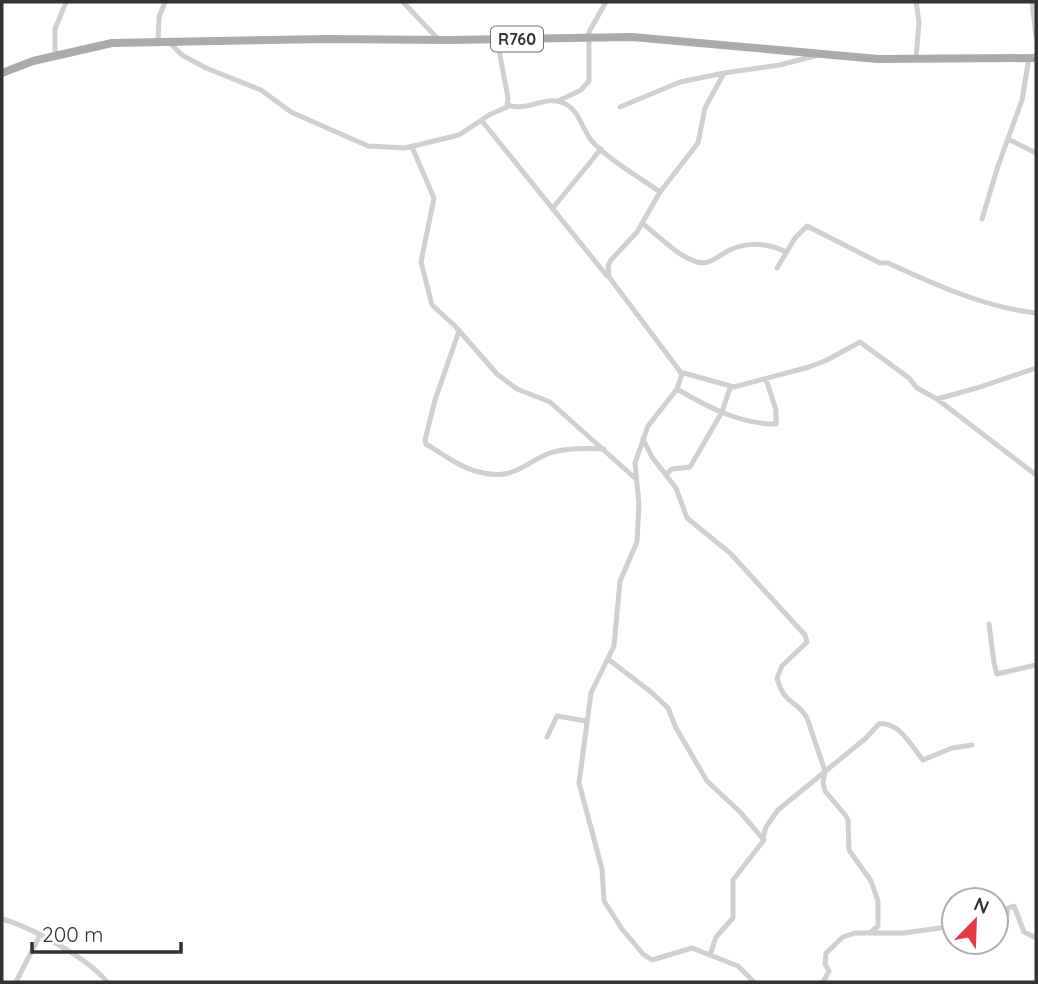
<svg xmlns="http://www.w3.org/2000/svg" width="1038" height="984" font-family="Quicksand,sans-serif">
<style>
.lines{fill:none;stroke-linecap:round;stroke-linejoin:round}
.street{stroke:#d0d0d0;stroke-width:5}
.primary{stroke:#ababab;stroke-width:8}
.labels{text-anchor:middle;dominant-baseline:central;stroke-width:7;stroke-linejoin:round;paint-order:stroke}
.shield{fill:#fff;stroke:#707070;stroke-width:2}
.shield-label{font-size:16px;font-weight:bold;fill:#333}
</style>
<rect width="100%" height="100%" fill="#fff"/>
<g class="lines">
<!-- street -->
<path class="street" d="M403,2L439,40
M1032,2L1036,37
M158,42L159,17L165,2
M170,43L182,55L206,68L261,90L291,112L368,146L405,148L459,135L489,115L507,107L508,98L497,39
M55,55V29L66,2
M916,58L919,22L916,2
M558,101L581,90L589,81V32L606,2
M508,105C526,112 545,96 561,102C579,108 581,127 591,140C606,158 640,178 660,192
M620,107L680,82L724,73
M482,121L607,276
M1008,139L1036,153
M412,147L434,198L421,262L432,305L455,326L497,374L517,389L550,402L636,479
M552,209L601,149
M982,219L998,166L1022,100L1029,58
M643,224C659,236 677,256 697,262C708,265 714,259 723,254C741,241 767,242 786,252
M777,268L795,238L807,226L880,263H888C936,285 984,307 1036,313
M459,331L435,400L425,440L426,444C443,454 459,467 479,472C514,481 522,464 550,453C564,448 590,448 604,449
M680,372L734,387L809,367L827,360L860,342L909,378L917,388L937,399L1036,475
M677,389C707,407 740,424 776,424V410L766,379
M937,399L977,388L1036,368
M643,439L652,457L676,488L687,518L730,553L805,635L807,642L782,666L777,678C785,707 796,698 807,718L825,771L823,783L825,791L846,816L848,820L849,850L871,881L878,901V926L870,933
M666,474L672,469L690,467L722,412L730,388
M989,624L994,663L997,674L1036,665
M608,659L651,692L668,708L676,728L707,781L740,812L764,840L733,880V918L716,937L710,955
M547,737L557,716L586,721
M763,838L766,827L778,810L866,738L879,724C899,721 911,746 923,760L952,748L972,745
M2,919C31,927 89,959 107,982
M996,922L1006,920L1008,908L1014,906L1024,932L1036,938
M16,982L40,935
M754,982L738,966L692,948L652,960L643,954L622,929L604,901L602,869L579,783L591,693L614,646L620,581L637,542L639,504L635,463L648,426L677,389L682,374L609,277L608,266L611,260L637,232L660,192L698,143L705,108L724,73L780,65L818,55
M823,982L829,971L825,964L826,953L843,937L855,933H904L954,926"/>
<!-- primary -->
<path class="primary" d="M2,73L33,61L112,43L327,39L448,40L632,37L878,59L1036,58"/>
</g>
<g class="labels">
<!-- shield labels -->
<rect class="shield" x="491" y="26.5" width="52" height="25" rx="5"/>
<g class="shield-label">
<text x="517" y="39">R760</text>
</g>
</g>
<!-- border -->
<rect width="1038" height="984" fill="none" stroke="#333333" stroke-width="7"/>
<!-- north arrow -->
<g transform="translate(975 921) rotate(23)"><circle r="33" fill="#ffffff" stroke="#adadad" stroke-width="2"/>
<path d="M0-5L12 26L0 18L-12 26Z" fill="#e63946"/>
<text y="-10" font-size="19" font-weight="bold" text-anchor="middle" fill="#333333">N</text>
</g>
<!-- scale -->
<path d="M32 942v10h149v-10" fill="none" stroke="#333333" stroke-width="3.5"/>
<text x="42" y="942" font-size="21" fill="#333333" stroke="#ffffff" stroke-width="5" paint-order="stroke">200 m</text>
</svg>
